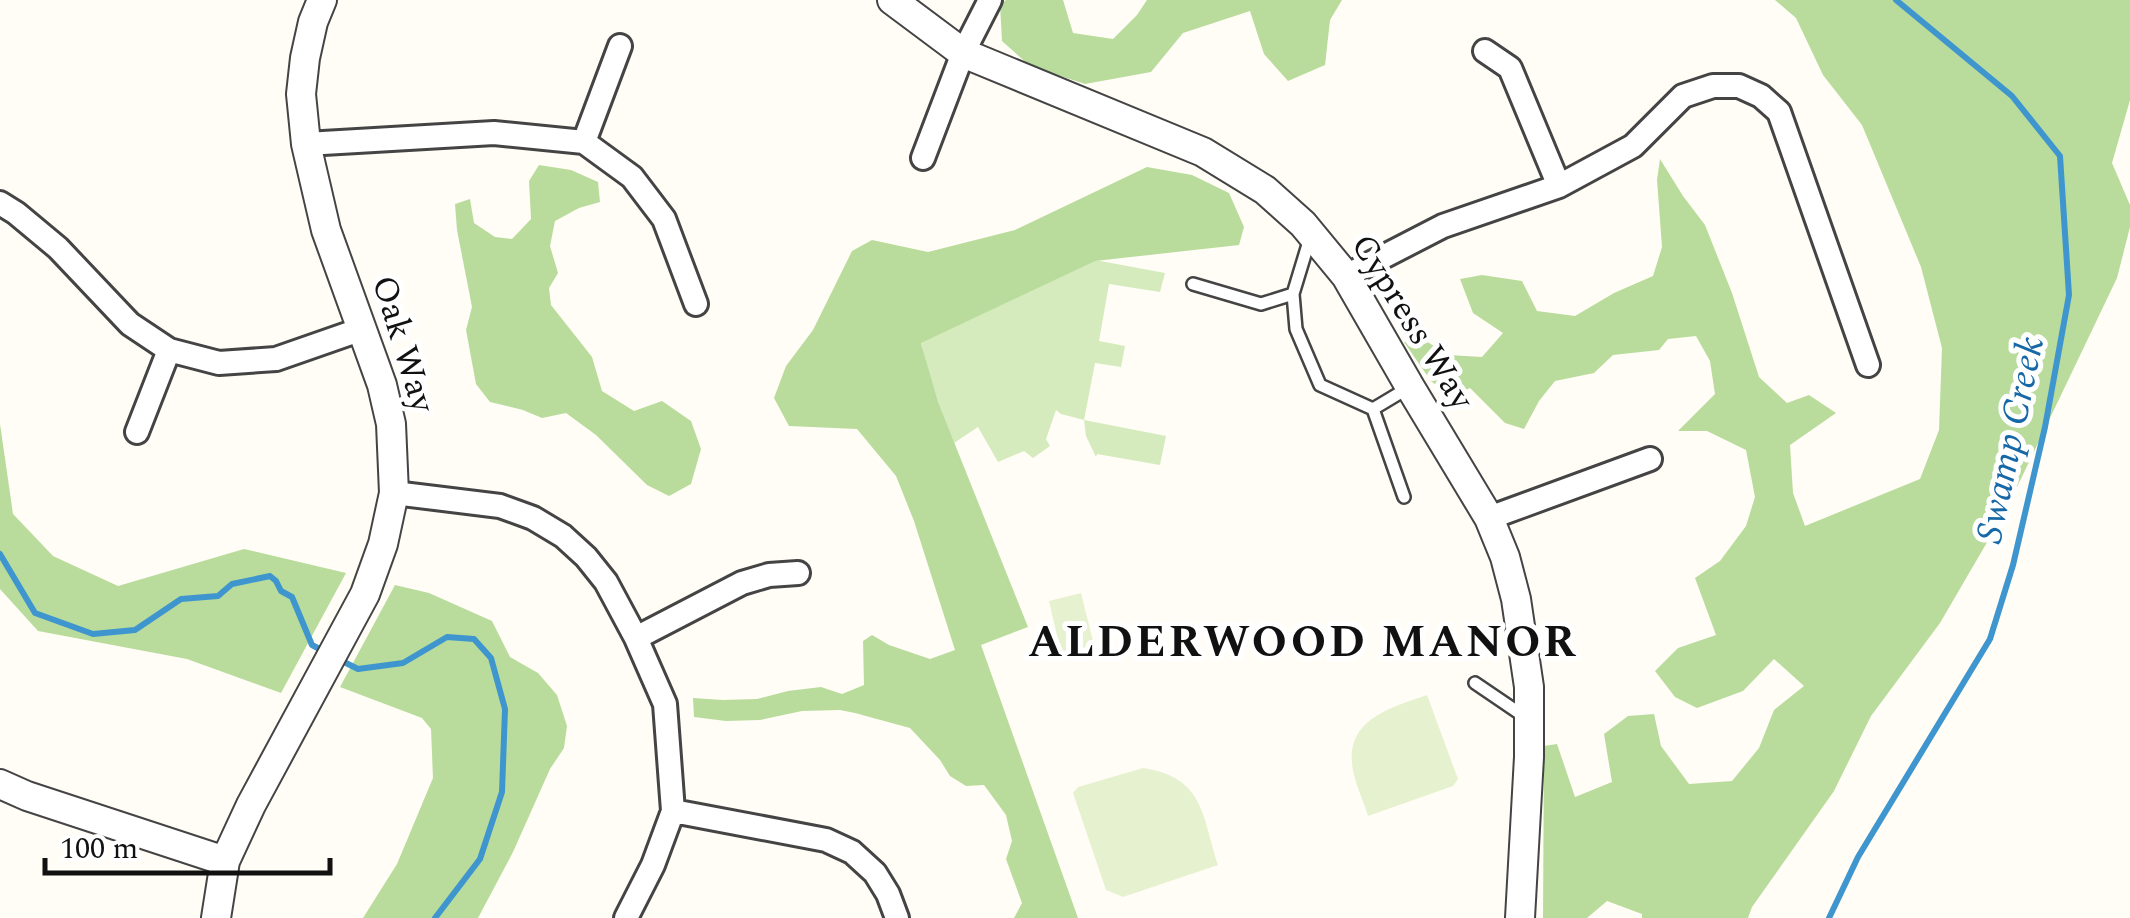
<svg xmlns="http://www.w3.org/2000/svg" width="2130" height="918" font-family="Spectral,serif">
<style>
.green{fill:#d5ebbd}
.forest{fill:#b9dc9c}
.pitch{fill:#e6f2cf}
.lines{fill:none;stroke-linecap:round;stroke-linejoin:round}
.stream{stroke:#3f96cf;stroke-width:6}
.service-casing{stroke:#444;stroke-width:16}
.minor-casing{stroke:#444;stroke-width:28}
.tertiary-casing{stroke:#444;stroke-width:32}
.service{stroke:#fff;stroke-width:11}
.minor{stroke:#fff;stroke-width:22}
.tertiary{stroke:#fff;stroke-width:28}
.labels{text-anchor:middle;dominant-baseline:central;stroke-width:10;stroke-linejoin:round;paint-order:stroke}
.street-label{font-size:35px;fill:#111;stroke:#fff}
.water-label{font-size:38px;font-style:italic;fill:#1768a6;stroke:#fff}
.district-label{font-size:45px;font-weight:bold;letter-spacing:2.5px;fill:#111;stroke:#fff}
</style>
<rect width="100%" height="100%" fill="#fffdf5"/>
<!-- green -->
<path class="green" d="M1095,260L1165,273L1160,292L1109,284L1099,341L1125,346L1121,367L1095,363L1084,420L1166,436L1160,465L1097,454L1096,457L1086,436L1084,420L1061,414L1056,410L1046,439L1050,446L1033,458L1024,451L998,462L978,427L954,443L937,402L921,342Z"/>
<!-- forest -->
<path class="forest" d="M1006,0H1063L1073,33L1113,39L1137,15L1147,0H1342L1330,20L1325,65L1288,81L1264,54L1250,11L1183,33L1151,72L1085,84L1030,66L1002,41L1000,5Z
M1775,0H2130V100L2112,163L2130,205V227L2117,278L2007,508L1940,623L1871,716L1834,791L1752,907L1748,918H1642V914L1607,901L1587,918H1543L1544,746L1557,744L1575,797L1612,782L1604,734L1628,716L1654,714L1661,746L1689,784L1732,781L1759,748L1774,710L1804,686L1774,659L1743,691L1697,708L1675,697L1655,671L1678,648L1716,635L1695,578L1720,561L1746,526L1755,497L1746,450L1707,431H1678L1715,394L1710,361L1696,336L1668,339L1659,350L1613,355L1594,373L1555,381L1539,401L1524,429L1505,423L1470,388L1451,396L1431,381L1404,342L1426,341L1448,355L1482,357L1503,333L1473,313L1460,279L1482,275L1522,281L1537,311L1575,316L1614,293L1653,276L1662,247L1657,180L1660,159L1683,196L1705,225L1732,293L1759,377L1787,403L1809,395L1836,413L1790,445L1793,493L1805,526L1920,479L1939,430L1942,348L1921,267L1862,125L1823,75L1796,18Z
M539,165L571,170L598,182L600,202L579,208L555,221L550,246L558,273L549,288L551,305L592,357L602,391L634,411L662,401L691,421L701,449L691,484L669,496L647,485L596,435L566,413L542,418L523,410L490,402L476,384L466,330L472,307L457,230L455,204L470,199L474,223L495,237L512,239L531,219L529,181Z
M1147,167L1192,175L1229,193L1244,227L1239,245L1095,261L921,343L938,402L1028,627L981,645L1078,918H1014L1022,903L1006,859L1012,841L1006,815L984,785L966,786L950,776L940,760L910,728L855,713L840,710L802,711L760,720L726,721L694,717L693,698L723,700L757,699L788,691L821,687L842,694L864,685L863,641L872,635L889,645L930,659L955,650L914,521L896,476L857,429L789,426L774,398L786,366L813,330L852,251L872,240L928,252L1015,230Z
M0,424L13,514L53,556L118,586L244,549L346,573L281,693L187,659L38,631L0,589Z
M395,585L429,593L492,621L510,657L538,673L557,695L567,726L564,748L550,769L513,852L478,918H363L397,864L433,778L431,729L422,718L340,687Z"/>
<!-- pitch -->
<path class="pitch" d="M1081,593L1094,645L1061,653L1049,601Z
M1427,695L1458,779L1453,786L1368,816C1363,799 1353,780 1352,763C1348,718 1393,707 1427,695Z
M1143,768C1204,777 1202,815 1218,865L1123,897L1106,890L1073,793L1078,787Z"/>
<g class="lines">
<!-- stream -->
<path class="stream" d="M0,554L35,613L93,634L135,630L181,599L218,596L232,584L270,576L276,581L281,591L292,597L312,645L327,653
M338,659L358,669L403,663L447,637L474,639L491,658L505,709L502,792L480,859L435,918
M1829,918L1858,857L1990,639L2013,565L2045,427L2069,295L2060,156L2012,96L1896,0"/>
<!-- service casing -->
<g class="service-casing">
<path id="service" d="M1193,284L1261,304L1293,294L1310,238
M1293,294L1296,329L1320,385L1373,409L1408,388
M1373,409L1404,497
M1475,683L1525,717"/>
</g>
<!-- minor casing -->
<g class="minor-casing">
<path id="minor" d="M1485,51L1510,68L1559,186
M584,142L620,46
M306,144L494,133L584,142L632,177L664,219L696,304
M923,158L963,53L990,0
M0,203L16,213L58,248L130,324L169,350L219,363L276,359L362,329
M1346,276L1443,226L1559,186L1633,146L1683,96L1713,86H1739L1761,96L1779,112L1868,365
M137,432L169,350
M394,493L500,506L533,518L563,536L586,557L606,582L636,638L665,704L673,811L653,865L626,918
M1489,518L1650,459
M636,638L742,583L769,575L798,573
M673,811L826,840L852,852L875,873L888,894L897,918"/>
</g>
<!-- tertiary casing -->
<g class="tertiary-casing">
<path id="tertiary" d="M892,0L963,53L1203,152L1265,190L1303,224L1346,276L1410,387L1489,518L1505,557L1516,599L1529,687V757L1520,918
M0,784L27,796L225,861
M216,918L225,861L251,805L365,594L383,544L394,493L391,424L382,385L326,230L306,144L301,94L305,58L313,22L322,0"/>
</g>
<!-- service -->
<use href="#service" class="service"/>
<!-- minor -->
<use href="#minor" class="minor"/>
<!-- tertiary -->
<use href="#tertiary" class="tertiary"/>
</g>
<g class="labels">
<!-- street labels -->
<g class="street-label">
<text transform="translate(1412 322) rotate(58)">Cypress Way</text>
<text transform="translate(403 344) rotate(73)">Oak Way</text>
</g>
<!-- water labels -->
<g class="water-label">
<text transform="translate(2011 440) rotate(-78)">Swamp Creek</text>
</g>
<!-- district labels -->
<g class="district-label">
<text x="1303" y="642">ALDERWOOD MANOR</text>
</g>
</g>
<!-- scale -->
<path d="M45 858v15h285v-15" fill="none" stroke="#111111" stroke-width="5"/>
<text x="60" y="858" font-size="30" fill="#111111" stroke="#ffffff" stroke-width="8" paint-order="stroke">100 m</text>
</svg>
